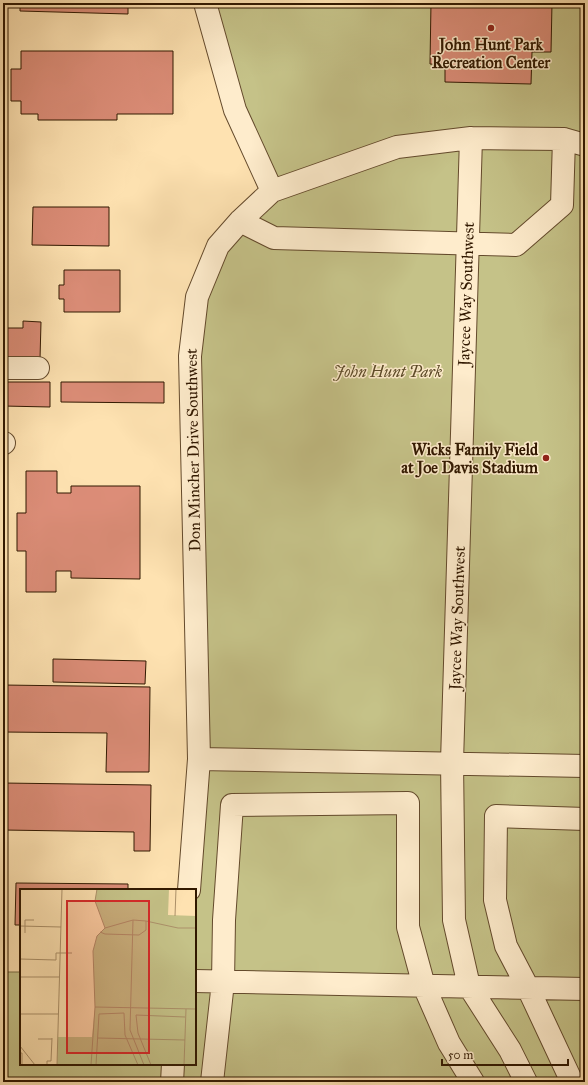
<svg xmlns="http://www.w3.org/2000/svg" width="588" height="1085" font-family="'IM FELL Great Primer',serif">
<style>
.green{fill:#c5c288;stroke:#7b6d44}
.building{fill:#dc8d78;stroke:#311800}
.lines{fill:none;stroke-linecap:round;stroke-linejoin:round}
.minor-casing{stroke:#644a2c;stroke-width:24}
.minor{stroke:#feeccc;stroke-width:22}
.poi-dot{fill:#8f2418;stroke:#feeccc;stroke-width:1.5}
.labels{text-anchor:middle;dominant-baseline:central;stroke-width:3;stroke-linejoin:round;paint-order:stroke}
.poi-label{font-size:16px;font-weight:bold;fill:#311800;stroke:#feeccc}
.street-label{font-size:16px;fill:#311800;stroke:#feeccc}
.park-label{font-size:16px;font-style:italic;fill:#5d4b29;stroke:#feeccc}
.inset-road{fill:none;stroke:#ac916a;stroke-width:1}
.view{fill:#d62828;fill-opacity:0.15;stroke:#d62828;stroke-width:2}
.inset-edge{fill:none;stroke:#311800;stroke-width:2}
</style>
<rect width="100%" height="100%" fill="#fee2b1"/>
<filter id="stains"><feTurbulence type="fractalNoise" baseFrequency=".005" numOctaves="4"/><feColorMatrix values="0 0 0 0 .2 0 0 0 0 .09 0 0 0 0 .02 0 0 0 .5 -.17"/></filter>
<radialGradient id="worn" r=".72"><stop offset=".6" stop-color="#630" stop-opacity="0"/><stop offset="1" stop-color="#630" stop-opacity=".3"/></radialGradient>
<!-- green -->
<path class="green" d="M205,3H585V1082H3V972H21V1064H195V890L190,356L218,246L272,191Z"/>
<!-- building -->
<path class="building" d="M20,3H128V14L20,11Z
M431,3H552L551,52H532L531,84L445,82V65L430,64Z
M21,51H173V114H117V120H38V114H21V101H11V69H21Z
M33,207H109V246L32,245Z
M64,270H120V312H64V299H59V285H64Z
M23,321L41,322L40,359L3,358V328H23Z
M3,382H50V407L3,406Z
M61,382H164V403L61,402Z
M26,471H57V493H71V486H140V579L71,578V571H56V592H26V551H17V513H26Z
M53,659L146,661L145,684L53,682Z
M3,685L150,687L149,772H106L107,733L3,732Z
M3,783L151,785L150,851H134V832L3,830Z
M16,883L128,884V890H21V925H15Z"/>
<g class="lines">
<!-- minor casing -->
<g class="minor-casing">
<path id="minor" d="M205,3L235,110L272,191
M471,138L452,762L454,920L469,986L510,1050L526,1082
M240,221L274,238L516,245L562,205L564,139
M3,368H38
M3,443H4
M199,759L585,766
M189,890L199,759L190,356L197,297L218,246L240,221L272,191L397,147L471,138L564,139L585,145
M195,981L585,989
M172,1082L173,1064
M212,1082L223,982L224,920L232,805L408,803V927L424,986L449,1043L473,1082
M572,1082L528,988L506,946L495,900L496,816L585,819"/>
</g>
<!-- minor -->
<use href="#minor" class="minor"/>
</g>
<!-- markers -->
<g class="poi-dot">
<circle cx="491" cy="28" r="4"/>
<circle cx="546" cy="458" r="4"/>
</g>
<g class="labels">
<!-- poi labels -->
<g class="poi-label">
<text x="491" y="44">John Hunt Park<tspan x="491" dy="18">Recreation Center</tspan></text>
<text x="538" y="449" text-anchor="end">Wicks Family Field<tspan x="538" dy="18">at Joe Davis Stadium</tspan></text>
</g>
<!-- street labels -->
<g class="street-label">
<text transform="translate(466 294) rotate(-88)">Jaycee Way Southwest</text>
<text transform="translate(193 450) rotate(-91)">Don Mincher Drive Southwest</text>
<text transform="translate(457 618) rotate(-88)">Jaycee Way Southwest</text>
</g>
<!-- park labels -->
<g class="park-label">
<text x="388" y="371">John Hunt Park</text>
</g>
</g>
<!-- overview -->
<g transform="translate(20 889)">
<rect width="176" height="176" fill="#fee2b1"/>
<path d="M77,0H149L148,26L176,27V176H37L38,148H72L75,118L73,62L77,47L85,39L75,12Z" fill="#c5c288"/>
<path class="inset-road" d="M77,0L75,12L85,39M155,27L156,0M113,31L110,141L124,176M0,37L41,38M80,43L85,45L119,46L126,41V32M5,44V31H14M0,70L36,71V64H52M0,88H39M75,118L176,120M0,125H38M78,149L165,151M18,150H32M0,157L15,176M0,164H2V176M27,176V172H31L32,149M37,176L42,0M71,176L75,118L73,62L77,47L85,39L113,31L126,32L158,39H176M76,176L79,125L104,124L105,146L118,176M131,176L118,144L116,126L165,128M164,176L166,120"/>
<path class="view" d="M47,12H129V164H47Z"/>
<rect width="176" height="176" class="inset-edge"/>
</g>
<!-- margin -->
<rect width="588" height="1085" fill="none" stroke="#fee2b1" stroke-width="16"/>
<rect x="4" y="4" width="580" height="1077" fill="none" stroke="#311800" stroke-width="2"/>
<rect x="8" y="8" width="572" height="1069" fill="none" stroke="#311800"/>
<!-- scale -->
<path d="M442 1059v6h126v-6" fill="none" stroke="#311800" stroke-width="2"/>
<text x="448" y="1059" font-size="12" fill="#311800" stroke="#feeccc" stroke-width="3" paint-order="stroke">50 m</text>
<rect width="100%" height="100%" filter="url(#stains)"/>
<rect width="100%" height="100%" fill="url(#worn)"/>
</svg>
